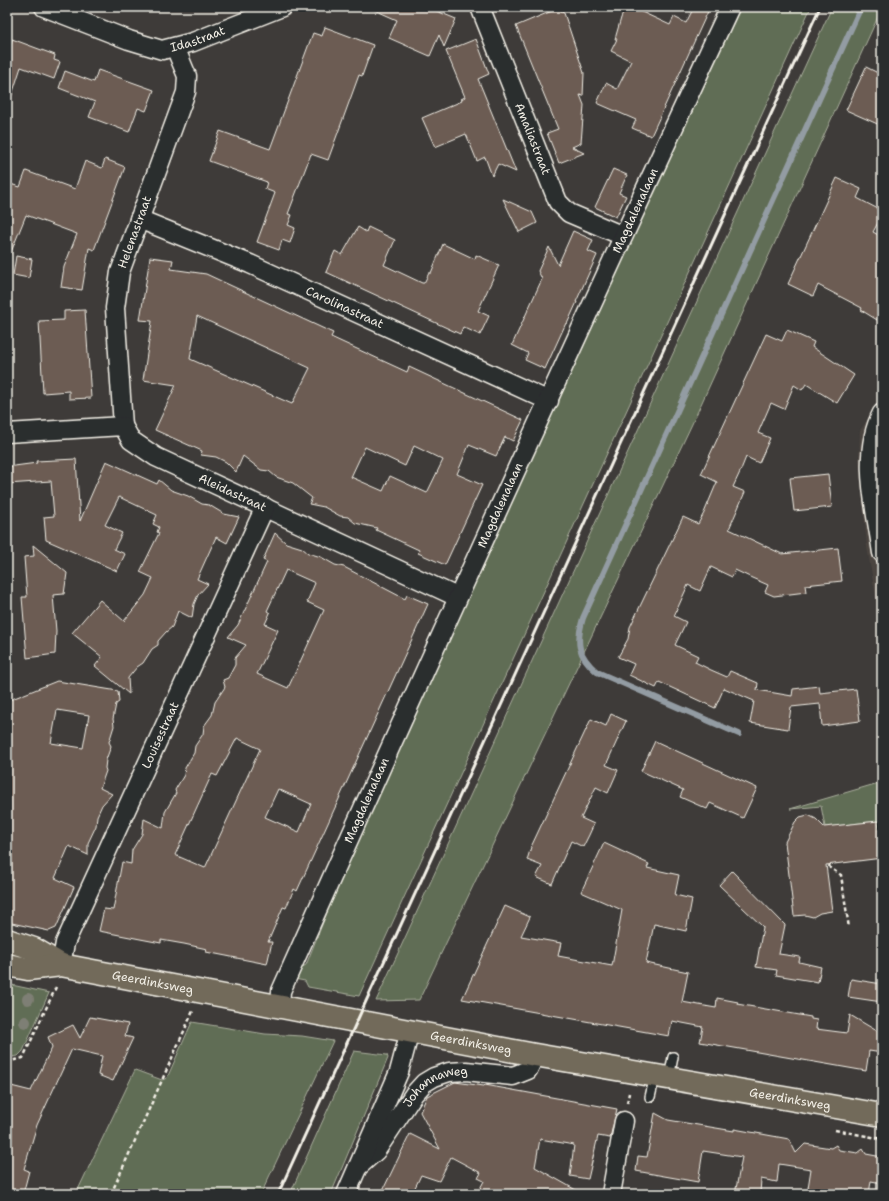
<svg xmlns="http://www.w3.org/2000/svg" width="889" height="1201" font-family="'Shantell Sans',sans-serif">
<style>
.built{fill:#4c4541}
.green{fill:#616d54;stroke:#aaaf9e}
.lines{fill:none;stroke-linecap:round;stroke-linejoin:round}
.stream{stroke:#939ca3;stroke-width:6}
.building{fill:#6c5c53;stroke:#f4f1e8;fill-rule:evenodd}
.service-casing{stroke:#f4f1e8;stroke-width:12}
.minor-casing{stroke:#f4f1e8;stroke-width:21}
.primary-casing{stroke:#f4f1e8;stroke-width:25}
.path{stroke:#f4f1e8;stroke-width:2.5;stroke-dasharray:4 3;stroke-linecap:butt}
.service{stroke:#2a2d2e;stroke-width:9}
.minor{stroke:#2a2d2e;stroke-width:18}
.primary{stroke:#726b5a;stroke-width:22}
.rail{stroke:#f4f1e8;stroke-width:3}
.tree{fill:#7e7f74}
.labels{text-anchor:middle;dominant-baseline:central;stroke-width:3;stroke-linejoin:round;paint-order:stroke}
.street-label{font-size:12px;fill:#f4f1e8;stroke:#2a2d2e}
</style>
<rect width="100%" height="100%" fill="#3e3b39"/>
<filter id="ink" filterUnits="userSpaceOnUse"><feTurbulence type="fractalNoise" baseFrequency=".025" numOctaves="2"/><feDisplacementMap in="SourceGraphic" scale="8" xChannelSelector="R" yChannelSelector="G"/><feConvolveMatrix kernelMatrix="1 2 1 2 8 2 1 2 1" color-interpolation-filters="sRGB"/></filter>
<g filter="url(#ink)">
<!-- built -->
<path class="built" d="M882,397V632L867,547L859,459L860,431Z"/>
<!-- green -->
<path class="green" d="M739,7H811L359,996L308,987L305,981L294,979L298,969L306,965L347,862Z
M832,7L882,8L692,424L419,1000L376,1001Z
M882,782V858L877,821L825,827L821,806L790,809Z
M7,984L49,993L23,1051L18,1056L7,1058Z
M192,1022L265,1034L302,1036L333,1041L261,1194H76L135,1070L162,1080L167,1078Z
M354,1051L387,1055L388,1058L331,1194H290Z"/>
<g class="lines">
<!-- stream -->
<path class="stream" d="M739,734L597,672C577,655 576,642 583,618L861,7"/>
</g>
<!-- building -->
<path class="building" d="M368,7H427L456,19L444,47L439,35L430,56L389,38L397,20Z
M626,7H631L670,25L674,17L686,23L694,7H710L651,136L632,128L636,120L597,103L606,83L617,89L631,61L611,51L617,39H615L621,18Z
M559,8L561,12L564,13L584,73L583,96L580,95L584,105L581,143L572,147L584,153L559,163L547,133L558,129L516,26Z
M325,27L373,45L362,76L359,75L328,160L311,154L288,214L292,215L288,225L295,228L290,243L282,240L279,250L257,242L275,193L265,189L267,182L209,161L220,131L270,149L313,33L322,36Z
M12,39L55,55L54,60L60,62L54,79L21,67L10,101L7,100V42L11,44Z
M476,39L489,74L478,79L516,172L498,164L492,176L485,157L477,161L466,134L435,147L422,118L462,101L461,99L465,97L446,51Z
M866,67L882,75V126L846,110Z
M98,70L154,90L146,111L138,108L129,132L89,117L95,102L59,88L65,71L94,82Z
M105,159L125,167L94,250L89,248L82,290L61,287L64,267L77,234L26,215L9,257H7V183L20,187L26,171L75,189L85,161L102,168Z
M613,169L627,175L619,193L626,196L616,217L595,207Z
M837,178L861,189L857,198L882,211V215L873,232L882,237V323L861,310L862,308L818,285L813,296L788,284Z
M503,199L532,212L537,223L519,232Z
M358,227L366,232L368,227L395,240L384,265L422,283H424L429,273H431L443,244L475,259L476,255L499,265L478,311L489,316L480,335L463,327L460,334L326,272L335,251L342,255Z
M573,231L593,240L588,251L597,255L576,302H577L567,324L566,323L545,369L525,360L528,353L512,345L542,279L538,271L549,247L558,265Z
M16,256L32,259L29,278L13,275Z
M150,257L173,260L171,269L206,274L333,333L331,337L407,372L409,367L523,420L513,441L505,437L496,456L469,445L457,474L482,485L445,565L418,553L419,550L376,530L377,528L355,523L348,517L340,516L324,507L309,504L312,498L293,483L276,477L269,471L261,470L243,456L236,472L226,462L216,457L201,455L202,451L155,430L176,385L143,380L152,321L140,320ZM197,316L310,368L292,404L190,359ZM414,446L443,460L427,493L390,476L383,491L351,477L365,447L405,466Z
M85,310L91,398L69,399V391L43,393L39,321L64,320V311Z
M787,330L814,342L812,347L854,375L837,403L806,384L802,390L794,385L784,409L771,403L758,433L770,438L759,463L746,457L740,472L733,487L745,492L729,529L782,554L838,548L842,581L805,585L806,592L774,596L765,592L768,585L752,578L735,570L732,577L711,567L700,591L688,585L674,616L686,622L675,645L698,656L695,662L711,670L727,677L730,671L758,683L757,690L792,696L793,689L819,686L820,693L856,689L860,721L822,726L820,704L791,707L788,729L750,723L754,701L724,688L715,708L659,682L656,688L629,675L634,664L618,657L628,639L630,627L683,517L698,524L704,513L717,482L701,474L766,334L782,341Z
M76,459L80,521L106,461L157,484L159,480L171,490L188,496L202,504L209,505L224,514L239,517L227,543L216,537L197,579L208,584L198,595L194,604L192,618L178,611L172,627L166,632L158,641V645L152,649L143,663L137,667L128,678L129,694L95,666L102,657L72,633L100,600L124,621L145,595L153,578L140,572L159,533L157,532L159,527L153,524L157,515L119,497L105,525L122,533L114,549L125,554L117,571L46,540L44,517L54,516L51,481L7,484V467L37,463L36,461Z
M828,474L832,507L794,511L790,478Z
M275,533L286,543L302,548L308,553L321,557L335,565L344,567L405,599L407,595L428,604L297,891L294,889L286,908L283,907L268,942H272L267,964L206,952L207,949L184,944L161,940V943L99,931L104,909L113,910L122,862L131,864L132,850L142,834L144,819L163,828L165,812L176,793L175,790L184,775L185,768L194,753L195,746L203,734L204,726L212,715L215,702L225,687L223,680L228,678L235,665V658L246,645L228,637L238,625L267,562L263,560ZM286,570L315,583L307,602L324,610L288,688L257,674L278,630L265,624L270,613L267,611ZM237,738L260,749L205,868L175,855L212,774L217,776ZM278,789L311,804L299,832L265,817Z
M33,545L67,573L64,594L53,595L56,631L55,654L27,658L22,597H27L24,557L34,556Z
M57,681L118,691L119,702L116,704L113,719L114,726L109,742L111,746L106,760L105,768L106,771L100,788L112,794L102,805L97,816L96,826L88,843V855L69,846L63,860L55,878L74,887L56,928L49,931L7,922V701ZM57,710L89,715L83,748L51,743Z
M611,714L626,721L606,765L618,770L608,793L596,787L581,818L594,824L589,835L583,847L571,841L552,884L536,877L542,866L527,860L531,847L591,719L606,726Z
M655,741L757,788L743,818L710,803L707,809L680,797L683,790L641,771Z
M808,815L816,819L824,827L878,821L882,858L826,865L832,911L820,913L813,917L805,915L794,916L785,842L795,822L800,817Z
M604,843L649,864L647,868L679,875L675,895L692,899L686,931L654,924L646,963L688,972L682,1002L716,1008L717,998L738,1002L737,1004L811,1017V1019L817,1020L816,1029L847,1033L850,1015L882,1034V1053L869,1051L866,1071L700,1042L703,1027L672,1021L669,1036L462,999L505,906L530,917L521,936L561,943L558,956L612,966L622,910L581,892Z
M732,871L785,925L779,954L800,957L799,962L821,967L818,982L776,975L777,970L756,967L763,927L719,885Z
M851,979L882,984V1002L848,997Z
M90,1017L128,1024L125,1036L133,1038L113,1081L98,1075L102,1056L72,1049L37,1125L24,1169L29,1171L23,1194H7V1085L31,1091L52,1047L48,1037L73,1025L80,1038Z
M455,1082L484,1086L485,1085L617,1109L610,1138L598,1136L588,1179L570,1176L574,1145L540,1139L535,1167L583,1194H477L484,1181L478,1178L481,1173L451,1157L439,1181L421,1175L412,1194H381L410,1134L440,1149L420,1112L427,1096Z
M655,1113L668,1120L734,1131V1129L789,1139L796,1153L805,1144L831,1148L836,1145L839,1150L858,1153L863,1149L866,1154L882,1157V1183L871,1181L869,1194L841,1190L840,1194L808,1188L811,1169L779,1164L777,1182L761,1179L760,1194H735L742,1157L703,1151L698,1182L636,1171L638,1156L647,1157Z"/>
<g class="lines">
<!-- service casing -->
<g class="service-casing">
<path id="service" d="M669,1078L673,1057
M650,1097L655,1076"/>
</g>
<!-- minor casing -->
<g class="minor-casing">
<g id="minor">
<path id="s1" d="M44,7L129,40L162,50L193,42L282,7"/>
<path id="s2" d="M480,7L558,202L569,213L623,236"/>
<path id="s3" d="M139,219L250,264L549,401"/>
<path d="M882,413C860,455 876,509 882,553"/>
<path id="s4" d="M123,426L115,308L120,272L186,92L187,76L175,47"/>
<path id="s5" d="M7,433L123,426L131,440L156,457L457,597"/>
<path id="s6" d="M61,965L65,943L265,507"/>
<path id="s7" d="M280,1007L281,991C428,662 577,334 730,7"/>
<path id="s8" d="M358,1167L376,1151L414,1094L424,1083L434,1077L449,1072L466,1071L513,1076L528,1070L535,1055"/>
<path d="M346,1194L399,1072L410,1031"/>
<path d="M611,1194L624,1121"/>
</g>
</g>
<!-- primary casing -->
<g class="primary-casing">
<g id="primary">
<path d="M7,940L34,949L61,965"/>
<path id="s9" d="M7,965L28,969L61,965L535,1055L882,1115"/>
</g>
</g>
<!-- path -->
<path class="path" d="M829,865L830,868L841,875L849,928
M7,1062L23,1058L56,987
M627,1103L629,1093
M835,1130L882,1139
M111,1194L193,1011"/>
<!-- service -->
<use href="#service" class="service"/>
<!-- minor -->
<use href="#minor" class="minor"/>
<!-- primary -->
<use href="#primary" class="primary"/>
<!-- rail -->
<path class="rail" d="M278,1194L820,7"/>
</g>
<!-- trees -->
<g class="tree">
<circle cx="28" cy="999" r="6"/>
<circle cx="25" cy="1022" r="6"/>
</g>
</g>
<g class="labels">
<!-- street labels -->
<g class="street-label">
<text stroke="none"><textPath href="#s1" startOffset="163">Idastraat</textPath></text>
<text stroke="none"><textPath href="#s2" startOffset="142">Amaliastraat</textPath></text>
<text stroke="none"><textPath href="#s7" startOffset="873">Magdalenalaan</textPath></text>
<text stroke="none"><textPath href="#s4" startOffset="197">Helenastraat</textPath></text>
<text stroke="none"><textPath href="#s3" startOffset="224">Carolinastraat</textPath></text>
<text stroke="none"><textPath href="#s5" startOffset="247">Aleidastraat</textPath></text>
<text stroke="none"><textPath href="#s7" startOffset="549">Magdalenalaan</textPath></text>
<text stroke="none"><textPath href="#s6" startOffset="251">Louisestraat</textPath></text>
<text stroke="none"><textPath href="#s7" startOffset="225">Magdalenalaan</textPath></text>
<text stroke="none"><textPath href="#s9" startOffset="148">Geerdinksweg</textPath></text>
<text stroke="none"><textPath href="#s9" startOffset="472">Geerdinksweg</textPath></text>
<text stroke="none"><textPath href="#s8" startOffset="116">Johannaweg</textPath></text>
<text stroke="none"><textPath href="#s9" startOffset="796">Geerdinksweg</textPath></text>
</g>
</g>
<!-- margin -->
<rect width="889" height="1201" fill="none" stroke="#2a2d2e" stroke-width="24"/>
<rect x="12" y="12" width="865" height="1177" fill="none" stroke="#f4f1e8" stroke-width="1.5" filter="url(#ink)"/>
</svg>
